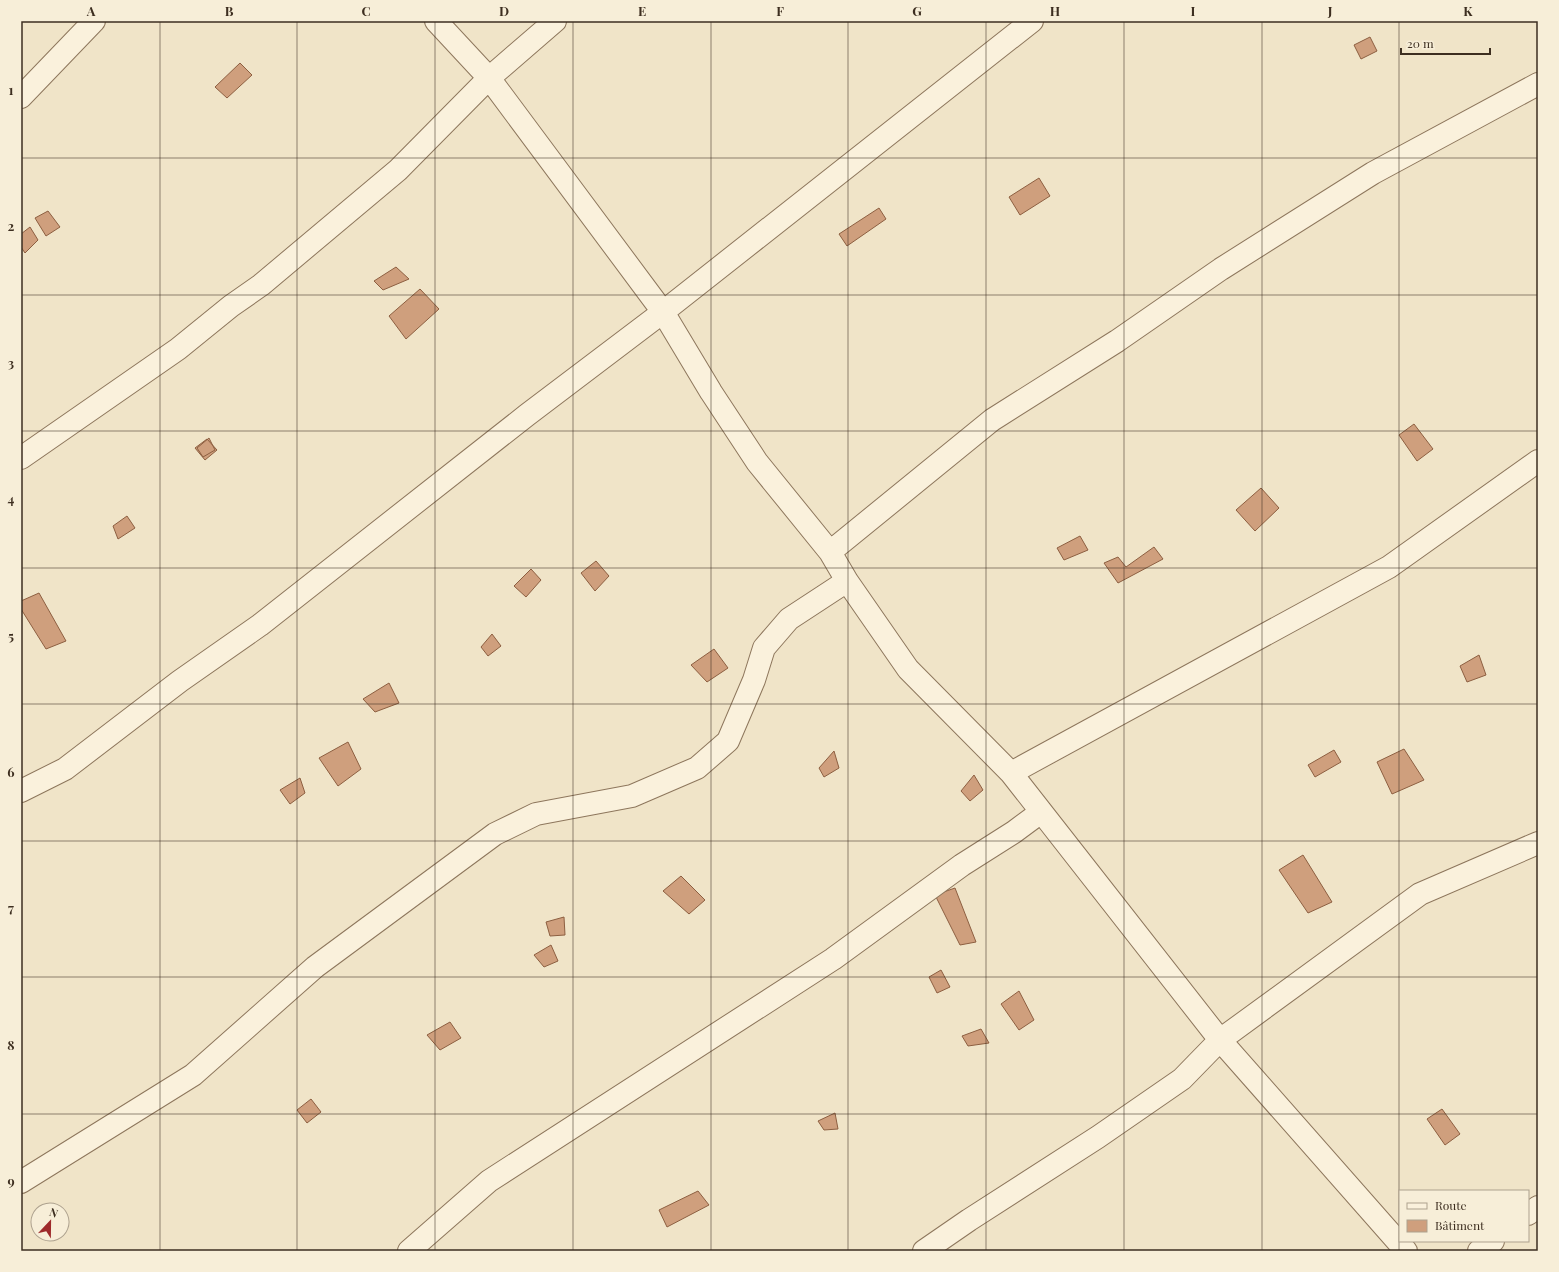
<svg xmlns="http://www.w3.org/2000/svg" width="1559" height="1272" font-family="'Playfair Display',serif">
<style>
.building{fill:#cf9f7d;stroke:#8d5f41}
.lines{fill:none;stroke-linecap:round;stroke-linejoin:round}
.minor-casing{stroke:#8d765c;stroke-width:24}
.minor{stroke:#faf1dc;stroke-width:22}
.grid{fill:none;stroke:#3d2e20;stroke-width:1;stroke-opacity:0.55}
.neatline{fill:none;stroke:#3d2e20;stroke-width:1.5}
.grid-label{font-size:13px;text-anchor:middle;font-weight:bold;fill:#3d2e20}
</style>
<rect width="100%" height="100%" fill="#f0e4c8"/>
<!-- building -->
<path class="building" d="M1370,37L1377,51L1361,59L1354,45Z
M240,63L252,75L227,98L215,87Z
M1039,178L1050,196L1020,215L1009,197Z
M879,208L886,219L847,246L839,234Z
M48,211L60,227L46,236L35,218Z
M30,227L38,240L25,253L21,247V234Z
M396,267L409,279L383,290L374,281Z
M420,289L439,309L406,339L389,316Z
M1414,424L1433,449L1417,461L1399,435Z
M209,438L215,450L203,457L197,448Z
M207,439L217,450L205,460L195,448Z
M1261,488L1279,508L1255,531L1236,510Z
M127,516L135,528L118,539L113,526Z
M1080,536L1088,550L1064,560L1057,548Z
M1154,547L1163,559L1118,583L1104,563L1118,557L1126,567Z
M596,561L609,576L595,591L581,573Z
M531,569L541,580L526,597L514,586Z
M39,593L66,641L46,649L21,609V601Z
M492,634L501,646L488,656L481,647Z
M714,649L728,668L707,682L691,665Z
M1479,655L1486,675L1467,682L1460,666Z
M389,683L399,703L375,712L363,699Z
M348,742L361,769L338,786L319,758Z
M1404,749L1424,780L1392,794L1377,762Z
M1334,750L1341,762L1315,777L1308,765Z
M834,751L839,768L824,777L819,768Z
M974,775L983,790L970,801L961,791Z
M300,778L305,793L290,804L280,790Z
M1303,855L1332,902L1308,913L1279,870Z
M681,876L705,900L689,914L663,891Z
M955,888L976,942L960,945L935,895Z
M564,917L565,935L550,936L546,922Z
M551,945L558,961L544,967L534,955Z
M941,970L950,987L937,993L929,977Z
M1019,991L1034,1020L1019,1030L1001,1004Z
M450,1022L461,1038L440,1050L427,1035Z
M981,1029L989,1043L968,1046L962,1036Z
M311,1099L321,1112L307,1123L297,1110Z
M1442,1109L1460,1134L1445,1145L1427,1119Z
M835,1113L838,1129L824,1130L818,1121Z
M698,1191L709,1205L667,1227L659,1210Z"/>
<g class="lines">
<!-- minor casing -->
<g class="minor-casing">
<path id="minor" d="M436,21L489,78L663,312L711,392L757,462L830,552L847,581L908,669L1011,773L1220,1040L1406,1251
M21,97L94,21
M21,458L178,349L231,306L261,285L398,170L489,78L555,21
M830,552L992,420L1117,341L1221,269L1373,173L1538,84
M1011,773L1389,567L1538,461
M21,791L65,769L180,681L260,625L527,415L663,312L1032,21
M21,1182L193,1075L315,967L495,834L536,814L632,796L697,768L728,741L754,680L764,648L789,619L847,581
M1528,1214L1538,1207
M409,1251L489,1181L833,959L962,865L1014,832L1041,812
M924,1251L969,1220L1098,1137L1182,1079L1220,1040L1420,894L1538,843
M1479,1251L1493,1241"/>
</g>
<!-- minor -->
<use href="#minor" class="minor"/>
</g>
<!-- grid -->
<path class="grid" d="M160,21V1251M297,21V1251M435,21V1251M573,21V1251M711,21V1251M848,21V1251M986,21V1251M1124,21V1251M1262,21V1251M1399,21V1251M21,158H1538M21,295H1538M21,431H1538M21,568H1538M21,704H1538M21,841H1538M21,977H1538M21,1114H1538"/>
<!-- border -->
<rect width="1559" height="1272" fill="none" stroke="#f7eed8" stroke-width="44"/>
<!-- legend -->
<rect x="1399" y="1190" width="130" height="52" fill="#f7eed8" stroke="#ada18e"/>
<rect x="1407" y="1203" width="20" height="6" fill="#faf1dc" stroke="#ada18e"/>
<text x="1435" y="1210" font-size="12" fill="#3d2e20">Route</text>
<rect x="1407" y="1220" width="20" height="12" fill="#cf9f7d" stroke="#ada18e"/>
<text x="1435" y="1230" font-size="12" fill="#3d2e20">Bâtiment</text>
<!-- north arrow -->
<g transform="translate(50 1222) rotate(22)"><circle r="19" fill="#f7eed8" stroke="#ada18e"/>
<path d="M0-3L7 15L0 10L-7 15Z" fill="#9e2a2b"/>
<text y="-6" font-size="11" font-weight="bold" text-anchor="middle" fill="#3d2e20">N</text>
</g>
<!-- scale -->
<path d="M1401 48v6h89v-6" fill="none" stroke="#3d2e20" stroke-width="2"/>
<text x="1407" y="48" font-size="12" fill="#3d2e20" stroke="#f7eed8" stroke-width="3" paint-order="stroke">20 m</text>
<rect x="22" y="22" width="1515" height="1228" class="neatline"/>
<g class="grid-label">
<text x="91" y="16">A</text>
<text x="229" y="16">B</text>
<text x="366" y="16">C</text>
<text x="504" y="16">D</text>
<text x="642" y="16">E</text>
<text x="780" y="16">F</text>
<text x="917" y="16">G</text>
<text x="1055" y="16">H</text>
<text x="1193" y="16">I</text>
<text x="1330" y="16">J</text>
<text x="1468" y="16">K</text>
<text x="11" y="95">1</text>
<text x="11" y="231">2</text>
<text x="11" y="368">3</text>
<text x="11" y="504">4</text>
<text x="11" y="641">5</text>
<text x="11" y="777">6</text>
<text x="11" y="913">7</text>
<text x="11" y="1050">8</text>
<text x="11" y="1186">9</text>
</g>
</svg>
